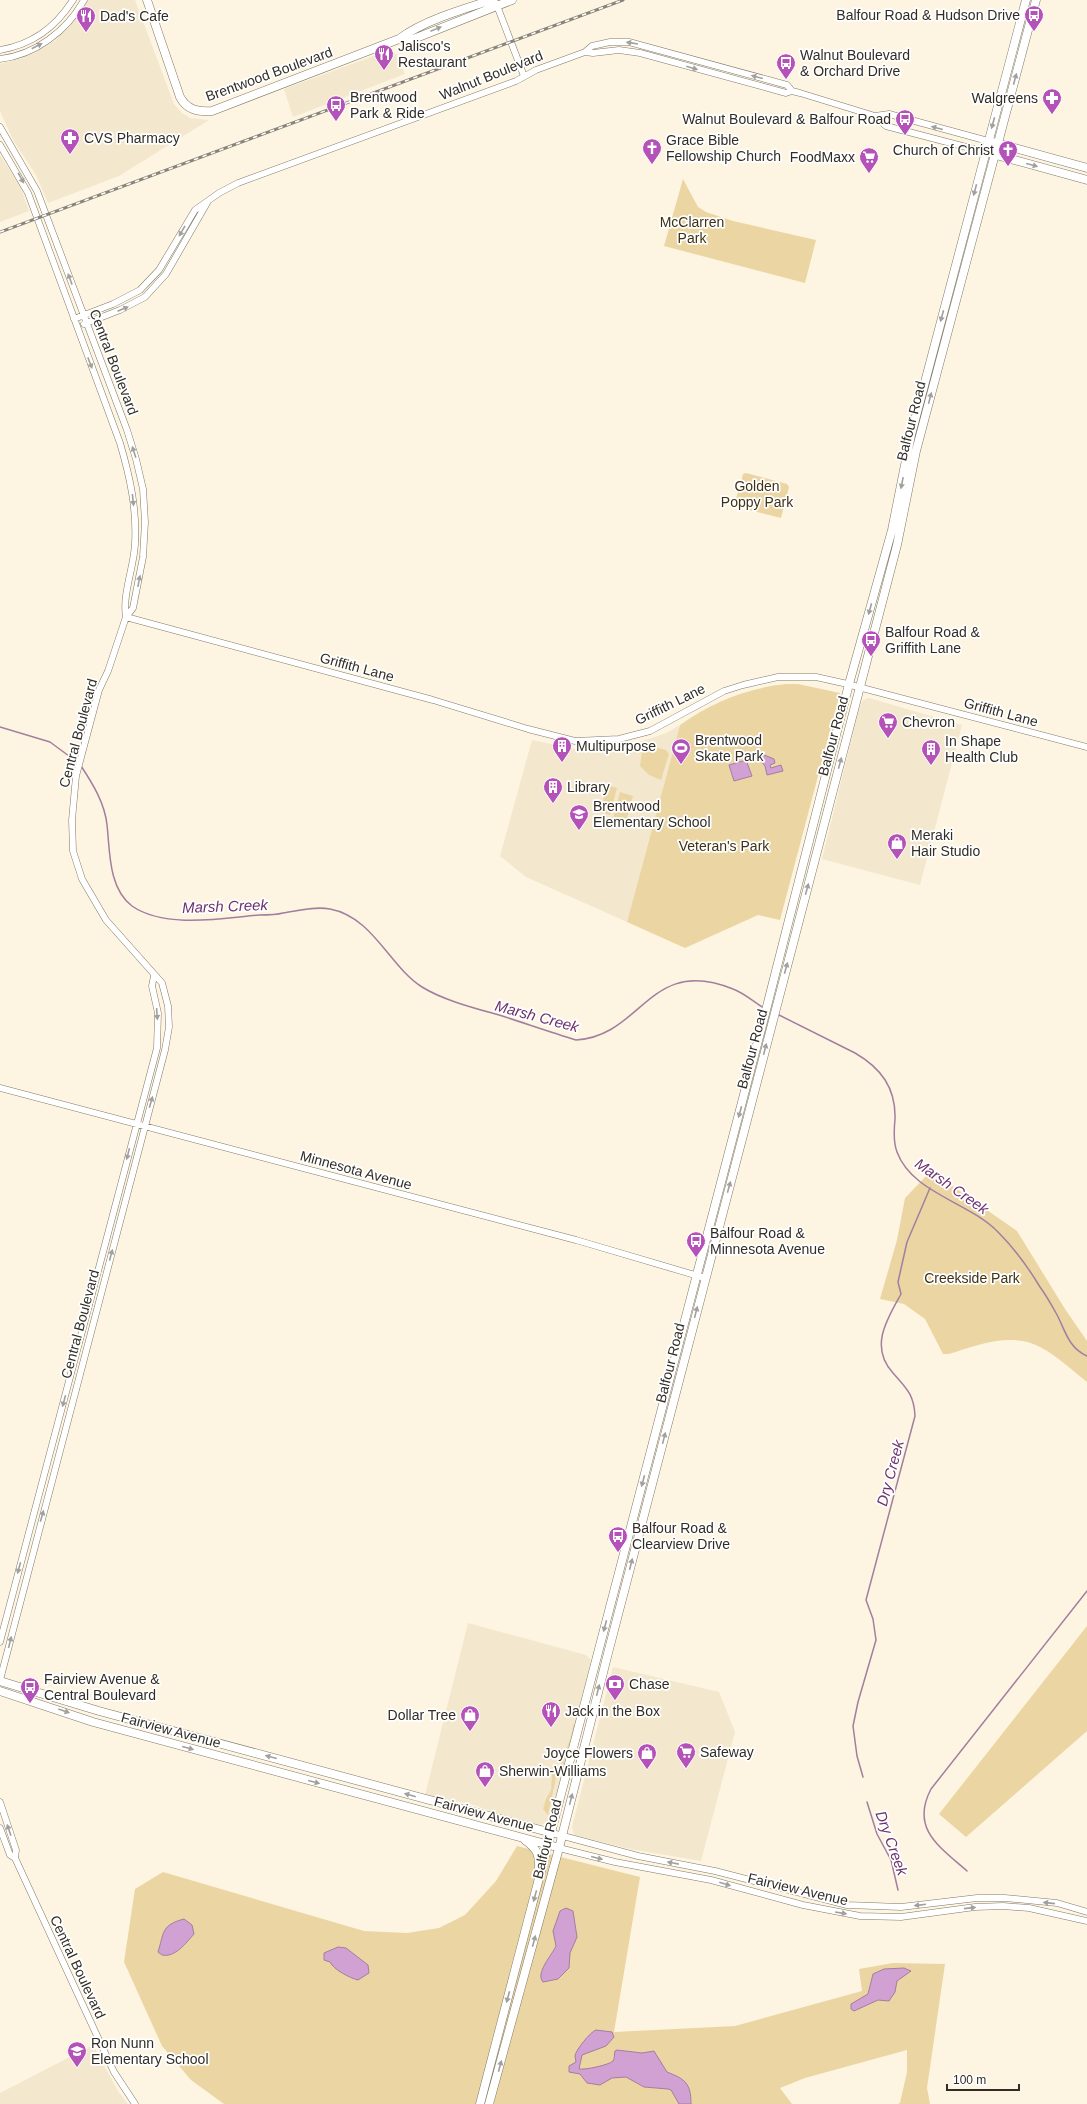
<svg xmlns="http://www.w3.org/2000/svg" width="1087" height="2104" font-family="Arial,sans-serif">
<style>
.built{fill:#f3e8ce}
.green{fill:#ebd6a3}
.water{fill:#d2a1d3;stroke:#a27e9f}
.lines{fill:none;stroke-linecap:round;stroke-linejoin:round}
.stream{stroke:#a27e9f;stroke-width:1.5}
.minor-casing{stroke:#807968;stroke-width:7}
.major-casing{stroke:#807968;stroke-width:9}
.minor{stroke:#fff;stroke-width:6}
.major{stroke:#fff;stroke-width:8}
.rail-casing{stroke:#898477;stroke-width:3}
.rail{stroke:#fff;stroke-width:1.5;stroke-dasharray:4.5;stroke-linecap:butt}
.oneway{fill:#a2a09d}
.labels{text-anchor:middle;dominant-baseline:central;stroke-width:3.5;stroke-linejoin:round;paint-order:stroke}
.poi-label{font-size:14px;fill:#312d26;stroke:#fff;text-anchor:start}
.street-label{font-size:14px;fill:#312d26;stroke:#fff}
.park-label{font-size:14px;fill:#3e3215;stroke:#fff}
.water-label{font-size:15px;font-style:italic;fill:#6d3270;stroke:#fff}
</style>
<rect width="100%" height="100%" fill="#fdf5e1"/>
<!-- built -->
<path class="built" d="M88,0H135L174,104L182,113L190,118L209,120L119,176L48,203L36,175L13,140L0,111V64L22,58L55,41Z
M390,50L396,54L405,74L293,117L284,89Z
M0,155L20,186L29,211L0,222Z
M869,698L962,725L920,885L822,859L859,709L863,700Z
M680,725L627,922L526,877L500,856L532,740L575,749L604,747L634,744L666,733Z
M468,1623L586,1655L591,1660L567,1757L549,1820L542,1825L521,1821L470,1804L425,1795Z
M613,1667L719,1692L735,1732L701,1861L630,1849L574,1835L572,1827Z
M93,2045L118,2091L128,2104H0V2093Z"/>
<!-- green -->
<path class="green" d="M683,179L698,207L706,212L733,221L816,240L805,283L664,246Z
M746,473L787,484L789,487L781,518L734,506L743,474Z
M786,684H798L840,693L780,920L758,915L685,948L627,922L680,725C712,702 747,688 786,684Z
M643,744L666,750L669,754L661,780L649,775L640,766Z
M607,785L617,788L610,815L600,812Z
M620,792L633,796L626,822L613,818Z
M931,1171L1017,1231L1065,1309L1087,1341V1382C1073,1371 1058,1357 1042,1348C1013,1331 978,1345 949,1354H943L925,1319L904,1304L880,1299L897,1240L905,1198Z
M1087,1626V1731L966,1837L939,1814Z
M575,1724L561,1773L560,1771C562,1754 572,1741 573,1725Z
M558,1769L548,1815L543,1809L546,1799L551,1790L552,1774Z
M517,1846L640,1877L614,2032L735,2026L862,1991L859,1969L893,1963L945,1964L927,2088L930,2104H898L900,2103L907,2072V2050L805,2078L780,2088L792,2104H224L191,2080L162,2046L124,1962L135,1889L163,1872L364,1931L407,1933L439,1928L465,1915L496,1881Z"/>
<!-- water -->
<path class="water" d="M762,754L774,759L775,763L770,765L771,768L781,765L783,771L767,775L765,766L758,757Z
M746,760L752,776L734,781L729,765Z
M566,1908L573,1911L577,1937L570,1953L569,1968L558,1979L543,1982C535,1973 552,1955 556,1946L553,1931L560,1911Z
M184,1919L192,1925L194,1934C186,1943 175,1958 162,1955L158,1952C164,1933 161,1925 184,1919Z
M338,1947L346,1948L368,1965L369,1973L358,1980C350,1978 334,1970 330,1962L324,1960V1953Z
M904,1968L911,1971L897,1981L895,1992L889,2001L878,2000L854,2011L851,2009V2004L868,1994L873,1974L884,1969Z
M596,2030L612,2032L614,2037L606,2046L582,2055L579,2069C585,2070 609,2065 613,2061C615,2058 614,2055 615,2051L617,2050L642,2053L654,2051L667,2072C685,2079 691,2083 691,2104H679L671,2090L668,2089L644,2087L626,2077L612,2078L600,2085L587,2083L580,2074L569,2072V2066L576,2062C576,2060 575,2058 575,2056C575,2051 591,2031 596,2030Z"/>
<g class="lines">
<!-- stream -->
<path class="stream" d="M0,727L50,742L77,762
M81,766C93,784 105,804 107,825C110,850 108,888 132,906C165,929 224,918 259,915C267,915 276,915 283,913C297,911 314,906 330,909C373,917 389,966 422,987C443,1000 474,1008 499,1015C524,1023 550,1032 576,1040C643,1036 649,955 733,989C744,993 754,1002 764,1008
M777,1014L855,1053C881,1068 896,1088 895,1119C894,1129 893,1142 897,1152C912,1193 969,1202 998,1232C1014,1248 1028,1267 1040,1287C1046,1295 1051,1304 1056,1313C1065,1329 1068,1348 1087,1356
M863,1777L857,1756L853,1726L858,1702L876,1640L873,1619L866,1600L915,1416C914,1394 906,1388 893,1373C869,1347 887,1319 901,1294L898,1282L907,1242L930,1188
M867,1802L877,1834L891,1860L898,1890
M967,1871C940,1847 910,1829 931,1789L1087,1591"/>
<!-- minor casing -->
<g class="minor-casing">
<path id="minor" d="M496,3L524,76
M0,50C31,45 56,27 73,0
M585,52L593,53L619,50L640,53L786,93L792,91L800,93L875,116L886,126L985,152
M0,59C35,55 67,31 84,0
M875,116L889,114L988,141
M0,127L37,191L127,430L136,459L143,489L145,522L143,557L133,608L126,617L108,671L99,690L76,776L72,820L73,851L82,879L106,920L162,983L168,1006L169,1027L165,1050L0,1680
M0,145L28,193L120,443C130,477 137,509 135,544C134,567 122,595 126,617
M74,319L113,304L140,290L159,270L195,210L219,193L238,183L516,81L536,70L585,52L592,46L610,42H629L787,85L792,91
M84,324L120,310L145,297L166,274L207,203
M126,617L433,700L528,729L575,741L619,739L650,731L724,691L743,685L778,677H816L843,683L1087,747
M0,1088L576,1240L705,1278
M0,1642L157,1048L158,1013L152,986L154,976
M0,1802L16,1850L15,1858
M0,1828L10,1855L15,1858L105,2053L114,2072L135,2104
M552,1833L638,1856L715,1871L847,1905L901,1907L977,1898H1005L1057,1903L1087,1912
M559,1848L615,1862L711,1880L803,1905L860,1916L901,1917L975,1907L1003,1906L1029,1908L1087,1921"/>
</g>
<!-- major casing -->
<g class="major-casing">
<path id="major" d="M147,0L180,97C187,110 198,112 212,111L399,39C423,21 463,9 492,0
M399,39L411,40L512,0
M993,142L1087,168
M989,153L1087,180
M0,1681L99,1711L552,1833
M0,1691L93,1722L553,1846
M525,1840C536,1848 540,1854 539,1868
M480,2104L764,1018L849,684L892,530L911,435L1026,0
M489,2104L559,1848L607,1657L897,545L916,451L1036,0"/>
</g>
<!-- minor -->
<use href="#minor" class="minor"/>
<!-- major -->
<use href="#major" class="major"/>
<!-- rail casing -->
<g class="rail-casing">
<path id="rail" d="M0,232L623,0"/>
</g>
<!-- rail -->
<use href="#rail" class="rail"/>
</g>
<!-- one-way arrows -->
<defs><path id="oneway-solid" d="M-6-.8H1V-3.2L6.5 0L1 3.2V.8H-6Z"/></defs>
<g class="oneway">
<use href="#oneway-solid" transform="translate(436 29) rotate(-22)"/>
<use href="#oneway-solid" transform="translate(632 43) rotate(-171)"/>
<use href="#oneway-solid" transform="translate(37 46) rotate(-27)"/>
<use href="#oneway-solid" transform="translate(692 68) rotate(16)"/>
<use href="#oneway-solid" transform="translate(757 77) rotate(-165)"/>
<use href="#oneway-solid" transform="translate(1015 79) rotate(-75)"/>
<use href="#oneway-solid" transform="translate(993 123) rotate(105)"/>
<use href="#oneway-solid" transform="translate(937 128) rotate(-165)"/>
<use href="#oneway-solid" transform="translate(1032 165) rotate(15)"/>
<use href="#oneway-solid" transform="translate(21 178) rotate(61)"/>
<use href="#oneway-solid" transform="translate(975 190) rotate(105)"/>
<use href="#oneway-solid" transform="translate(182 231) rotate(120)"/>
<use href="#oneway-solid" transform="translate(70 279) rotate(-110)"/>
<use href="#oneway-solid" transform="translate(123 309) rotate(-23)"/>
<use href="#oneway-solid" transform="translate(942 316) rotate(105)"/>
<use href="#oneway-solid" transform="translate(90 363) rotate(69)"/>
<use href="#oneway-solid" transform="translate(930 398) rotate(-76)"/>
<use href="#oneway-solid" transform="translate(134 452) rotate(-108)"/>
<use href="#oneway-solid" transform="translate(902 483) rotate(101)"/>
<use href="#oneway-solid" transform="translate(133 500) rotate(84)"/>
<use href="#oneway-solid" transform="translate(139 581) rotate(-79)"/>
<use href="#oneway-solid" transform="translate(870 609) rotate(105)"/>
<use href="#oneway-solid" transform="translate(840 763) rotate(-75)"/>
<use href="#oneway-solid" transform="translate(807 889) rotate(-75)"/>
<use href="#oneway-solid" transform="translate(786 968) rotate(-75)"/>
<use href="#oneway-solid" transform="translate(157 1014) rotate(86)"/>
<use href="#oneway-solid" transform="translate(765 1049) rotate(-76)"/>
<use href="#oneway-solid" transform="translate(151 1102) rotate(-74)"/>
<use href="#oneway-solid" transform="translate(740 1112) rotate(105)"/>
<use href="#oneway-solid" transform="translate(128 1154) rotate(104)"/>
<use href="#oneway-solid" transform="translate(729 1187) rotate(-75)"/>
<use href="#oneway-solid" transform="translate(111 1255) rotate(-75)"/>
<use href="#oneway-solid" transform="translate(696 1312) rotate(-76)"/>
<use href="#oneway-solid" transform="translate(64 1401) rotate(105)"/>
<use href="#oneway-solid" transform="translate(664 1438) rotate(-76)"/>
<use href="#oneway-solid" transform="translate(643 1481) rotate(105)"/>
<use href="#oneway-solid" transform="translate(42 1516) rotate(-74)"/>
<use href="#oneway-solid" transform="translate(631 1564) rotate(-76)"/>
<use href="#oneway-solid" transform="translate(19 1568) rotate(105)"/>
<use href="#oneway-solid" transform="translate(605 1626) rotate(105)"/>
<use href="#oneway-solid" transform="translate(10 1642) rotate(-76)"/>
<use href="#oneway-solid" transform="translate(598 1690) rotate(-76)"/>
<use href="#oneway-solid" transform="translate(64 1711) rotate(19)"/>
<use href="#oneway-solid" transform="translate(188 1748) rotate(15)"/>
<use href="#oneway-solid" transform="translate(271 1757) rotate(-165)"/>
<use href="#oneway-solid" transform="translate(314 1782) rotate(15)"/>
<use href="#oneway-solid" transform="translate(410 1795) rotate(-164)"/>
<use href="#oneway-solid" transform="translate(571 1799) rotate(-76)"/>
<use href="#oneway-solid" transform="translate(9 1830) rotate(-109)"/>
<use href="#oneway-solid" transform="translate(597 1858) rotate(14)"/>
<use href="#oneway-solid" transform="translate(673 1863) rotate(-169)"/>
<use href="#oneway-solid" transform="translate(725 1884) rotate(17)"/>
<use href="#oneway-solid" transform="translate(535 1896) rotate(105)"/>
<use href="#oneway-solid" transform="translate(1049 1903) rotate(-174)"/>
<use href="#oneway-solid" transform="translate(920 1905) rotate(173)"/>
<use href="#oneway-solid" transform="translate(970 1908) rotate(-6)"/>
<use href="#oneway-solid" transform="translate(841 1913) rotate(9)"/>
<use href="#oneway-solid" transform="translate(534 1941) rotate(-75)"/>
<use href="#oneway-solid" transform="translate(508 1997) rotate(105)"/>
<use href="#oneway-solid" transform="translate(500 2066) rotate(-75)"/>
</g>
<!-- icons -->
<defs>
<g id="bus-pin" transform="scale(1)"><path d="M0 17L-7.5 6A9.5 9.5 0 1 1 7.5 6Z" fill="#b452b9" stroke="#fff"/><path d="M-5-6H5V4H4V6H2V4H-2V6H-4V4H-5ZM-3.5-4V0h7V-4ZM-3.5 1.2v1.5H-2V1.2ZM2 1.2v1.5H3.5V1.2Z" fill="#fff"/></g>
<g id="restaurant-pin" transform="scale(1)"><path d="M0 17L-7.5 6A9.5 9.5 0 1 1 7.5 6Z" fill="#b452b9" stroke="#fff"/><path d="M-5-6h1v4h1v-4h1v4h1v-4h1v5L-1.5 .5V6h-2V.5L-5-1ZM5-6V6H3V1.5H1.5Q1.5-4 5-6Z" fill="#fff"/></g>
<g id="pharmacy-pin" transform="scale(1)"><path d="M0 17L-7.5 6A9.5 9.5 0 1 1 7.5 6Z" fill="#b452b9" stroke="#fff"/><path d="M-2-6h4v4h4v4h-4v4h-4v-4h-4v-4h4Z" fill="#fff"/></g>
<g id="church-pin" transform="scale(1)"><path d="M0 17L-7.5 6A9.5 9.5 0 1 1 7.5 6Z" fill="#b452b9" stroke="#fff"/><path d="M-1.2-6h2.4v3.5h3.3v2.4h-3.3V6h-2.4V-.1h-3.3v-2.4h3.3Z" fill="#fff"/></g>
<g id="supermarket-pin" transform="scale(1)"><path d="M0 17L-7.5 6A9.5 9.5 0 1 1 7.5 6Z" fill="#b452b9" stroke="#fff"/><path d="M-6-5.5h2.5l.6 2H6L4.5 2H-2.5L-4.4-4H-6ZM-1.5 3.2a1.3 1.3 0 1 0 .1 0ZM3 3.2a1.3 1.3 0 1 0 .1 0Z" fill="#fff"/></g>
<g id="building-pin" transform="scale(1)"><path d="M0 17L-7.5 6A9.5 9.5 0 1 1 7.5 6Z" fill="#b452b9" stroke="#fff"/><path d="M-4-6H4V6H1V3H-1V6H-4ZM-2.5-4.3h1.7v1.8h-1.7ZM.8-4.3h1.7v1.8H.8ZM-2.5-1h1.7V.8h-1.7ZM.8-1h1.7V.8H.8Z" fill="#fff"/></g>
<g id="stadium-pin" transform="scale(1)"><path d="M0 17L-7.5 6A9.5 9.5 0 1 1 7.5 6Z" fill="#b452b9" stroke="#fff"/><path d="M0-5a6.5 5 0 1 0 0 10a6.5 5 0 1 0 0-10ZM-3.5-1.8h7v3.6h-7Z" fill="#fff"/></g>
<g id="school-pin" transform="scale(1)"><path d="M0 17L-7.5 6A9.5 9.5 0 1 1 7.5 6Z" fill="#b452b9" stroke="#fff"/><path d="M0-5L7-2L0 1L-7-2ZM-4 1L0 2.5L4 1V4Q0 6-4 4Z" fill="#fff"/></g>
<g id="shop-pin" transform="scale(1)"><path d="M0 17L-7.5 6A9.5 9.5 0 1 1 7.5 6Z" fill="#b452b9" stroke="#fff"/><path d="M-5-2.5h2.3a2.7 3.5 0 0 1 5.4 0H5L5.5 6h-11ZM-1.5-2.5h3a1.5 2.3 0 0 0-3 0Z" fill="#fff"/></g>
<g id="bank-pin" transform="scale(1)"><path d="M0 17L-7.5 6A9.5 9.5 0 1 1 7.5 6Z" fill="#b452b9" stroke="#fff"/><path d="M-6-4H6V4H-6ZM0-2.3a2.3 2.3 0 1 0 0 4.6a2.3 2.3 0 1 0 0-4.6Z" fill="#fff"/></g>
</defs>
<g fill-rule="evenodd">
<use href="#bus-pin" x="1034" y="15"/>
<use href="#restaurant-pin" x="86" y="16"/>
<use href="#restaurant-pin" x="384" y="54"/>
<use href="#bus-pin" x="786" y="63"/>
<use href="#pharmacy-pin" x="1052" y="98"/>
<use href="#bus-pin" x="336" y="105"/>
<use href="#bus-pin" x="905" y="119"/>
<use href="#pharmacy-pin" x="70" y="138"/>
<use href="#church-pin" x="652" y="148"/>
<use href="#church-pin" x="1008" y="150"/>
<use href="#supermarket-pin" x="869" y="157"/>
<use href="#bus-pin" x="871" y="640"/>
<use href="#supermarket-pin" x="888" y="722"/>
<use href="#building-pin" x="562" y="746"/>
<use href="#stadium-pin" x="681" y="748"/>
<use href="#building-pin" x="931" y="749"/>
<use href="#building-pin" x="553" y="787"/>
<use href="#school-pin" x="579" y="814"/>
<use href="#shop-pin" x="897" y="843"/>
<use href="#bus-pin" x="696" y="1241"/>
<use href="#bus-pin" x="618" y="1536"/>
<use href="#bank-pin" x="615" y="1684"/>
<use href="#bus-pin" x="30" y="1687"/>
<use href="#restaurant-pin" x="551" y="1711"/>
<use href="#shop-pin" x="470" y="1715"/>
<use href="#supermarket-pin" x="686" y="1752"/>
<use href="#shop-pin" x="647" y="1753"/>
<use href="#shop-pin" x="485" y="1771"/>
<use href="#school-pin" x="77" y="2051"/>
</g>
<g class="labels">
<!-- poi labels -->
<g class="poi-label">
<text x="1020" y="15" text-anchor="end">Balfour Road &amp; Hudson Drive</text>
<text x="100" y="16">Dad's Cafe</text>
<text x="398" y="46">Jalisco's<tspan x="398" dy="16">Restaurant</tspan></text>
<text x="800" y="55">Walnut Boulevard<tspan x="800" dy="16">&amp; Orchard Drive</tspan></text>
<text x="350" y="97">Brentwood<tspan x="350" dy="16">Park &amp; Ride</tspan></text>
<text x="1038" y="98" text-anchor="end">Walgreens</text>
<text x="891" y="119" text-anchor="end">Walnut Boulevard &amp; Balfour Road</text>
<text x="84" y="138">CVS Pharmacy</text>
<text x="666" y="140">Grace Bible<tspan x="666" dy="16">Fellowship Church</tspan></text>
<text x="994" y="150" text-anchor="end">Church of Christ</text>
<text x="855" y="157" text-anchor="end">FoodMaxx</text>
<text x="885" y="632">Balfour Road &amp;<tspan x="885" dy="16">Griffith Lane</tspan></text>
<text x="902" y="722">Chevron</text>
<text x="695" y="740">Brentwood<tspan x="695" dy="16">Skate Park</tspan></text>
<text x="945" y="741">In Shape<tspan x="945" dy="16">Health Club</tspan></text>
<text x="576" y="746">Multipurpose</text>
<text x="567" y="787">Library</text>
<text x="593" y="806">Brentwood<tspan x="593" dy="16">Elementary School</tspan></text>
<text x="911" y="835">Meraki<tspan x="911" dy="16">Hair Studio</tspan></text>
<text x="710" y="1233">Balfour Road &amp;<tspan x="710" dy="16">Minnesota Avenue</tspan></text>
<text x="632" y="1528">Balfour Road &amp;<tspan x="632" dy="16">Clearview Drive</tspan></text>
<text x="44" y="1679">Fairview Avenue &amp;<tspan x="44" dy="16">Central Boulevard</tspan></text>
<text x="629" y="1684">Chase</text>
<text x="565" y="1711">Jack in the Box</text>
<text x="456" y="1715" text-anchor="end">Dollar Tree</text>
<text x="700" y="1752">Safeway</text>
<text x="633" y="1753" text-anchor="end">Joyce Flowers</text>
<text x="499" y="1771">Sherwin-Williams</text>
<text x="91" y="2043">Ron Nunn<tspan x="91" dy="16">Elementary School</tspan></text>
</g>
<!-- street labels -->
<g class="street-label">
<text transform="translate(269 74) rotate(-20)">Brentwood Boulevard</text>
<text transform="translate(491 75) rotate(-22)">Walnut Boulevard</text>
<text transform="translate(114 362) rotate(69)">Central Boulevard</text>
<text transform="translate(911 421) rotate(-76)">Balfour Road</text>
<text transform="translate(357 667) rotate(15)">Griffith Lane</text>
<text transform="translate(670 704) rotate(-26)">Griffith Lane</text>
<text transform="translate(1001 712) rotate(15)">Griffith Lane</text>
<text transform="translate(78 733) rotate(-75)">Central Boulevard</text>
<text transform="translate(833 736) rotate(-75)">Balfour Road</text>
<text transform="translate(752 1049) rotate(-75)">Balfour Road</text>
<text transform="translate(356 1170) rotate(15)">Minnesota Avenue</text>
<text transform="translate(80 1324) rotate(-75)">Central Boulevard</text>
<text transform="translate(670 1363) rotate(-76)">Balfour Road</text>
<text transform="translate(171 1730) rotate(15)">Fairview Avenue</text>
<text transform="translate(484 1814) rotate(15)">Fairview Avenue</text>
<text transform="translate(547 1839) rotate(-76)">Balfour Road</text>
<text transform="translate(798 1889) rotate(13)">Fairview Avenue</text>
<text transform="translate(78 1967) rotate(65)">Central Boulevard</text>
</g>
<!-- park labels -->
<g class="park-label">
<text x="692" y="222">McClarren<tspan x="692" dy="16">Park</tspan></text>
<text x="757" y="486">Golden<tspan x="757" dy="16">Poppy Park</tspan></text>
<text x="724" y="846">Veteran's Park</text>
<text x="972" y="1278">Creekside Park</text>
</g>
<!-- water labels -->
<g class="water-label">
<text transform="translate(225 906) rotate(-2)">Marsh Creek</text>
<text transform="translate(537 1016) rotate(15)">Marsh Creek</text>
<text transform="translate(952 1186) rotate(35)">Marsh Creek</text>
<text transform="translate(890 1473) rotate(-75)">Dry Creek</text>
<text transform="translate(892 1843) rotate(70)">Dry Creek</text>
</g>
</g>
<!-- scale -->
<path d="M947 2084v6h72v-6" fill="none" stroke="#312d26" stroke-width="2"/>
<text x="953" y="2084" font-size="12" fill="#312d26" stroke="#ffffff" stroke-width="3" paint-order="stroke">100 m</text>
</svg>
